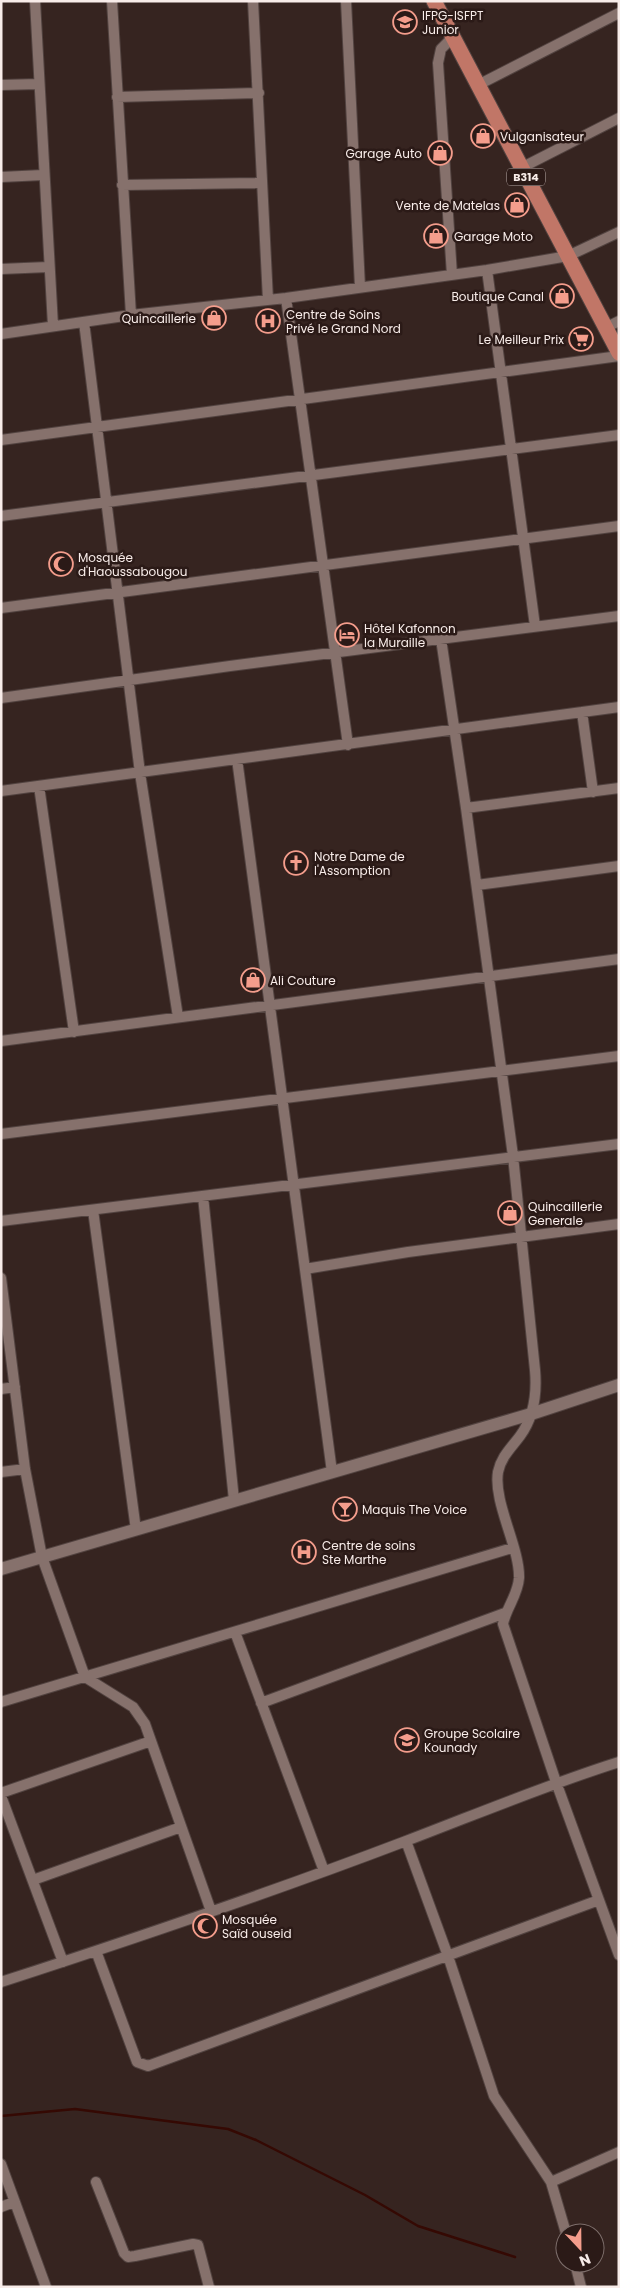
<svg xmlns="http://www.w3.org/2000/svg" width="620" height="2288" font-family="Poppins,sans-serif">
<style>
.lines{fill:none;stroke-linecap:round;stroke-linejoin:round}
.stream{stroke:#350903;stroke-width:2.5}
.minor-casing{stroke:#524340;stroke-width:12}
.tertiary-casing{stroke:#524340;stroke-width:14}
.primary-casing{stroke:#524340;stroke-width:17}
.minor{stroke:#86716c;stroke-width:10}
.tertiary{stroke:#86716c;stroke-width:12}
.primary{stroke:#c17667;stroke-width:15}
.labels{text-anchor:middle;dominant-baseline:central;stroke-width:5;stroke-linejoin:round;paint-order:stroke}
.shield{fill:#2b1a17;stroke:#baadaa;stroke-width:1}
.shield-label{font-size:11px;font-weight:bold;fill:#f8ece9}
.poi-label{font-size:12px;fill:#f8ece9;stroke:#2b1a17;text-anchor:start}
</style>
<rect width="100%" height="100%" fill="#362420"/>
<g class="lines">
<!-- stream -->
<path class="stream" d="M1,2116L75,2109L228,2129L256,2140L365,2195L418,2226L515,2257"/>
<!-- minor casing -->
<g class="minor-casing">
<path id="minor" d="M35,1L53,326
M112,1L131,315
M253,1L268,300
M346,1L360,287
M1,85L38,84
M478,85L619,13
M117,97L259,93
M521,168L619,118
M1,177L43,175
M122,185L262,183
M1,269L48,267
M487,270L535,626
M452,275L438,63L441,49L453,37
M286,298L348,745
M84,322L140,773L178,1017
M605,328L619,321
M1,334L131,315L286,298L487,270L568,256L619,232
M1,440L619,356
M1,516L619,435
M1,608L619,526
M441,639L466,808L513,1156L535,1370C537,1393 534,1417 520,1436C511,1448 501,1457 498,1472C493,1502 520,1548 519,1578C518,1595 506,1608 503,1624L556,1782L619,1955
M1,698L230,666L619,616
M582,712L593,792
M237,759L332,1472
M39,786L74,1032
M1,791L619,707
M466,808L619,788
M477,885L619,866
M1,1041L619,959
M1,1134L619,1056
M203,1196L234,1500
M93,1210L136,1530
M1,1221L619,1144
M305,1269L408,1252L619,1224
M1,1278L25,1469L42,1557L85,1677L133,1707L145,1724L211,1911
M1,1389L15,1387
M1,1472L25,1469
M235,1632L324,1871
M1,1702L512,1548
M261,1703L505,1613
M1,1793L151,1741
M1,1796L63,1962
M406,1841L448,1956L494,2096L551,2182L566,2233
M33,1880L181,1827
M96,1951L137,2062L148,2066L599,1900
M1,1982C137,1938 272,1892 406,1841C477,1814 546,1785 619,1762
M1,2164L46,2287
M96,2182L124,2253L128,2257L135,2256L193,2244L198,2245L209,2287
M551,2182L619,2152
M1,2207L14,2202
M575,2263L581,2287"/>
</g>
<!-- tertiary casing -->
<g class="tertiary-casing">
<path id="tertiary" d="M1,1569L531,1414L619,1385"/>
</g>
<!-- primary casing -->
<g class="primary-casing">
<path id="primary" d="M434,1L619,353"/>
</g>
<!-- minor -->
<use href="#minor" class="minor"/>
<!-- tertiary -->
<use href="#tertiary" class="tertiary"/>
<!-- primary -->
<use href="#primary" class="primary"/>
</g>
<!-- icons -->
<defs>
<g id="school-ring" transform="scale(1.25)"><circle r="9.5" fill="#2b1a17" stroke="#f49d8c" stroke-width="1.5"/><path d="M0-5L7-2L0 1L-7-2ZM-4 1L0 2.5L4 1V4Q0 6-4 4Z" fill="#f49d8c"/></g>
<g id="shop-ring" transform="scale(1.25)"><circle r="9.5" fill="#2b1a17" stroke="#f49d8c" stroke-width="1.5"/><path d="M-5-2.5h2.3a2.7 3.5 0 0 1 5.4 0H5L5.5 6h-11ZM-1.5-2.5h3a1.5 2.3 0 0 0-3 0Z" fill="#f49d8c"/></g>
<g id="hospital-ring" transform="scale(1.25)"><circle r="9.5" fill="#2b1a17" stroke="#f49d8c" stroke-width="1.5"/><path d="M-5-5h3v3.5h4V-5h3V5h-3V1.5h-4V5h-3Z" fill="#f49d8c"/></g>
<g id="supermarket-ring" transform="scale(1.25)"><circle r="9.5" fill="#2b1a17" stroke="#f49d8c" stroke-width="1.5"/><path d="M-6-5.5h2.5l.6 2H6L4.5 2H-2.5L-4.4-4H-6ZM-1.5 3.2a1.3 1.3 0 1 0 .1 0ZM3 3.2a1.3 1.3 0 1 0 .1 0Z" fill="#f49d8c"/></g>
<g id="mosque-ring" transform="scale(1.25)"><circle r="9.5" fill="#2b1a17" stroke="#f49d8c" stroke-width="1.5"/><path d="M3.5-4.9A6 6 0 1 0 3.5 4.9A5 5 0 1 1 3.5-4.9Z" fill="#f49d8c"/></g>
<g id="hotel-ring" transform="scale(1.25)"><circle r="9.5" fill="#2b1a17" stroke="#f49d8c" stroke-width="1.5"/><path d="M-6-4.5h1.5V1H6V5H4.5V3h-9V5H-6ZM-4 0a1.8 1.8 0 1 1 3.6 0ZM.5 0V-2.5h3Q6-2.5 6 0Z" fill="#f49d8c"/></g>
<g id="church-ring" transform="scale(1.25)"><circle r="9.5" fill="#2b1a17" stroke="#f49d8c" stroke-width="1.5"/><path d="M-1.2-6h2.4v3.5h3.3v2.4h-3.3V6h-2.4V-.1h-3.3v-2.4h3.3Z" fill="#f49d8c"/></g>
<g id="bar-ring" transform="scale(1.25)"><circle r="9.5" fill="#2b1a17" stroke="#f49d8c" stroke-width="1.5"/><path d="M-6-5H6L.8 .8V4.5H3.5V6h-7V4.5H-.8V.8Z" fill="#f49d8c"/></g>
</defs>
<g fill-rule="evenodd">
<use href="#school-ring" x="405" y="22"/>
<use href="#shop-ring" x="483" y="136"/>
<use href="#shop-ring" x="440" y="153"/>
<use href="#shop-ring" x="517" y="205"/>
<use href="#shop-ring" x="436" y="236"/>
<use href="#shop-ring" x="562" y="296"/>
<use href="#shop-ring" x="214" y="318"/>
<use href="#hospital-ring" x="268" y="321"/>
<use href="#supermarket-ring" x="581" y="339"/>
<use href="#mosque-ring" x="61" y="564"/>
<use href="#hotel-ring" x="347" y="635"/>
<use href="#church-ring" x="296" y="863"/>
<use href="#shop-ring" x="253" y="980"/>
<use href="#shop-ring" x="510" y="1213"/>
<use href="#bar-ring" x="345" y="1509"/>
<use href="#hospital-ring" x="304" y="1552"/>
<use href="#school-ring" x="407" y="1740"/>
<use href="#mosque-ring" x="205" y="1926"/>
</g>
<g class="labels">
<!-- shield labels -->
<rect class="shield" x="507" y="168.5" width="38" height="17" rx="4"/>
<g class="shield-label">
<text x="526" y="177">B314</text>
</g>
<!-- poi labels -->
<g class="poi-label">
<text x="422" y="15">IFPG-ISFPT<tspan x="422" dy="14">Junior</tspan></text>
<text x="500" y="136">Vulganisateur</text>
<text x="422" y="153" text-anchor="end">Garage Auto</text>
<text x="500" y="205" text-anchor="end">Vente de Matelas</text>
<text x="454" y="236">Garage Moto</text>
<text x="544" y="296" text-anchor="end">Boutique Canal</text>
<text x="286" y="314">Centre de Soins<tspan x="286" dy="14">Privé le Grand Nord</tspan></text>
<text x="196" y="318" text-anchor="end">Quincaillerie</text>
<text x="564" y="339" text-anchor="end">Le Meilleur Prix</text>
<text x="78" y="557">Mosquée<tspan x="78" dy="14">d'Haoussabougou</tspan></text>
<text x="364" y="628">Hôtel Kafonnon<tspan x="364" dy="14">la Muraille</tspan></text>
<text x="314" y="856">Notre Dame de<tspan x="314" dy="14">l'Assomption</tspan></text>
<text x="270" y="980">Ali Couture</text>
<text x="528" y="1206">Quincaillerie<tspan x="528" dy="14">Generale</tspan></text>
<text x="362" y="1509">Maquis The Voice</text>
<text x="322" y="1545">Centre de soins<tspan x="322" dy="14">Ste Marthe</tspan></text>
<text x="424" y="1733">Groupe Scolaire<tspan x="424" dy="14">Kounady</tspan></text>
<text x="222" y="1919">Mosquée<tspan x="222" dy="14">Saïd ouseid</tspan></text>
</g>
</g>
<!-- border -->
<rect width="620" height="2288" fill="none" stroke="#f8ece9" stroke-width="5"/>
<!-- north arrow -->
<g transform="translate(580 2248) rotate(158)"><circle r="24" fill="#2b1a17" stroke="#7d6e6b"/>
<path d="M0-4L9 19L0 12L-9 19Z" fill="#f49d8c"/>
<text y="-8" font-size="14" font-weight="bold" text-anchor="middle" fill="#f8ece9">N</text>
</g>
</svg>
